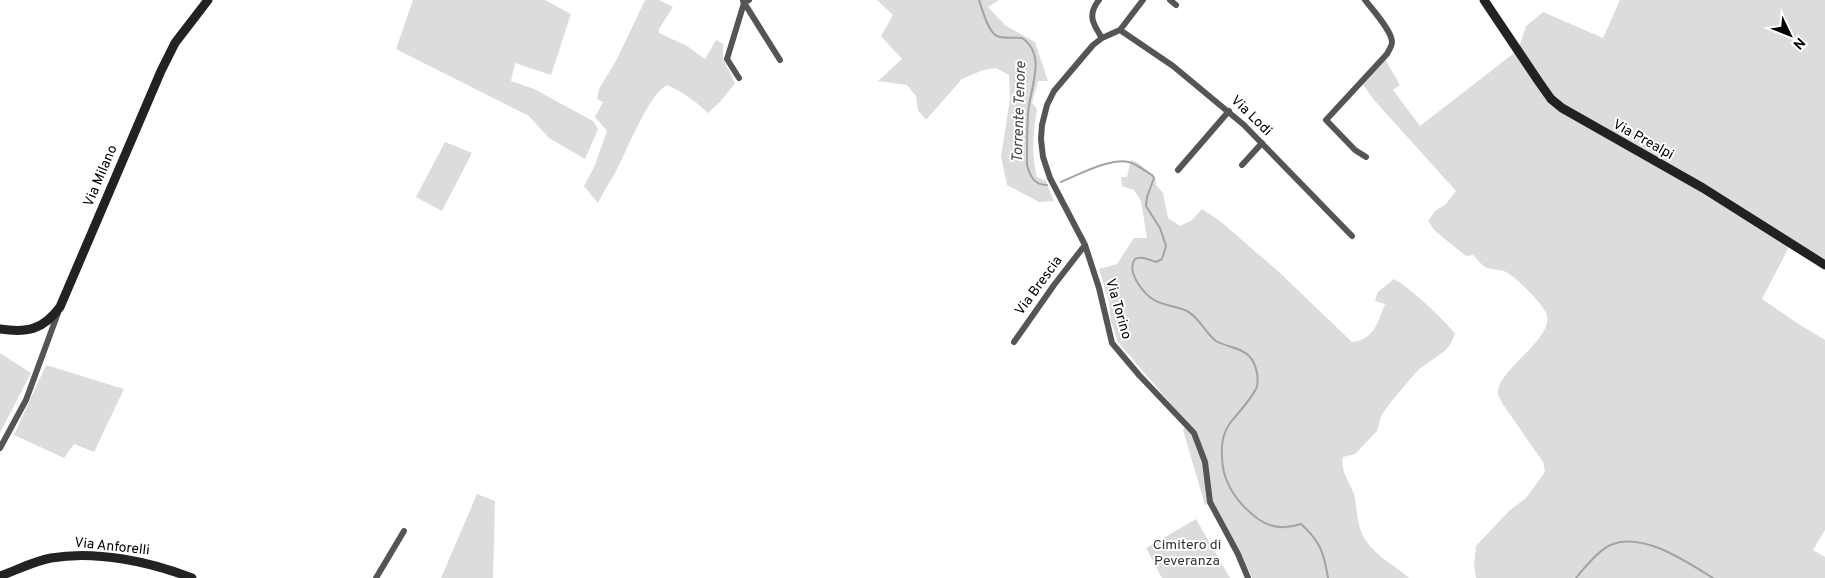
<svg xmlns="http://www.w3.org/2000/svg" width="1825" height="578" font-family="Overpass,sans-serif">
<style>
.green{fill:#dcdcdc}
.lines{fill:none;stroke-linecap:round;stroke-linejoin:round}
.stream{stroke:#a3a3a3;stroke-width:2}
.street{stroke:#555;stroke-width:6}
.secondary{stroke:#222;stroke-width:9}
.labels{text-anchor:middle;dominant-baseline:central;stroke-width:4;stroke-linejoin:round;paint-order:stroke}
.street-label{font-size:14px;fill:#000;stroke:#fff}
.park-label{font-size:14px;fill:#333;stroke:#fff}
.water-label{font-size:15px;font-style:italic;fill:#444;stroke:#fff}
</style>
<rect width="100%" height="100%" fill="#fff"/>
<!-- green -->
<path class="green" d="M413,0H545L571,14L551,75L515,63L511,81L534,89L593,121L598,129L585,159L549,138L529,116L396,49Z
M645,0H659L673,7L659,29V33L687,46L705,59L716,40L723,44V59L735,83L720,102L708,113C695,101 683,92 667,85C649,94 629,146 619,165C613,178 604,190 598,203L584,186L595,165L607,131L595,117L603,102L597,99L599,89L617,59Z
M877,0H999L988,7L1006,26L1035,42L1048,81H1038L1032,103L1037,109C1033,133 1031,154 1037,177L1046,181L1054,201L1039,202L1007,185L1001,157L1010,99L1009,75L996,68L983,70L962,79L926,120L918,110L916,96L907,85L878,81L902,59L881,36L893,15Z
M1620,0H1825V260L1789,247L1762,299L1797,323L1825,340V530L1813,550L1825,557V578H1476L1474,565L1476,546L1509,511L1526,498L1545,472L1543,462L1502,403C1501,400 1498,396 1498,392C1498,369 1557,337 1546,313C1541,302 1517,278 1506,272C1500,269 1493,270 1487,268C1482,266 1477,259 1473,255L1466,256L1435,231L1428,221L1435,211L1446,204L1456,191L1374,100L1362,83L1385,59L1400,85L1393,90L1420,126L1518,50L1526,26L1543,12L1603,38Z
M445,142L472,153L442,211L416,197Z
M1131,160L1138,163L1155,177L1156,185L1163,193L1168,218L1180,226L1192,220L1202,209L1220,221L1280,273L1352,342C1374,340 1378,322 1385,304L1375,301L1378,292L1394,279C1408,286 1446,321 1455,334L1451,343L1446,350L1418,370L1390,403L1381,416L1377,431L1355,454L1343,457C1340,471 1349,481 1354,494C1357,505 1356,517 1360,528C1367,552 1392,563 1409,578H1252L1240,551L1214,503L1205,505L1183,430L1188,424L1118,342L1111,322L1109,302L1099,269L1117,264L1134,238H1147L1141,201L1134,190L1122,186L1121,177H1127Z
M0,353L31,373L0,433Z
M46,365L124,389L94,452L74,444L64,458L14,435Z
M477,494L495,501L493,578H441Z
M1196,519L1230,578H1162L1146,548Z"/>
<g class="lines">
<!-- stream -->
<path class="stream" d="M979,0C982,9 988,32 997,36C1003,39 1014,37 1022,38C1048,55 1029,90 1028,114C1027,131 1027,148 1027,165C1030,176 1034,185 1047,185
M1061,182C1078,175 1115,155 1132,163C1139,166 1145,171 1152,175L1154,178L1147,197L1146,206L1160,228L1166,246L1162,259L1156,262C1150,260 1135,253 1133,263C1129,275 1144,294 1154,300C1164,306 1177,306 1187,311C1200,318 1205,333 1216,341C1226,347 1243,348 1250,357C1256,364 1259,377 1257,386C1256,393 1236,416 1230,423C1223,433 1221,444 1222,456C1222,483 1237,503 1258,519C1272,529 1286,529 1301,524C1320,541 1324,553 1328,578
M1576,578C1584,568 1600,548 1613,544C1645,533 1687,562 1713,578"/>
<!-- street -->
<path class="street" d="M1099,0C1087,15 1093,24 1102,38
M1143,0L1120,30L1102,38L1093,45L1054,91L1047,105L1042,125L1041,139L1043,157L1050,178L1085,245L1099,288L1112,343L1139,375L1194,433L1205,462L1210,502L1238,554L1248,578
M1170,0L1176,5
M1365,0C1372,9 1392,31 1392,42C1392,46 1389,50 1387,54L1326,120L1355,150L1366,157
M743,1L780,60
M1120,30L1173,66L1244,125L1352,236
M739,78L727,59L744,3L749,0
M1242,165L1262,143
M1178,170L1229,111
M1014,342L1054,285L1085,245
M0,448L26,400L58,313
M376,578L404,531"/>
<!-- secondary -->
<path class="secondary" d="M1484,0L1539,82L1551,99L1562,108L1703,188L1825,265
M0,329C27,333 43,330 60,307L161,71L175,43L208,0
M0,576C17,570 34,561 51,558C96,550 151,562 192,578"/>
</g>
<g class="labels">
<!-- street labels -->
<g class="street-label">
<text transform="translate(1251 116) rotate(44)">Via Lodi</text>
<text transform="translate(1643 140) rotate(29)">Via Prealpi</text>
<text transform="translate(101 176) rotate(-67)">Via Milano</text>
<text transform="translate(1039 286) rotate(-54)">Via Brescia</text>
<text transform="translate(1118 309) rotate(74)">Via Torino</text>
<text transform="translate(112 547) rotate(6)">Via Anforelli</text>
</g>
<!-- park labels -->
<g class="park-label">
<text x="1187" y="545">Cimitero di<tspan x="1187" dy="16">Peveranza</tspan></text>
</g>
<!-- water labels -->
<g class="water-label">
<text transform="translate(1020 112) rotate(-88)">Torrente Tenore</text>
</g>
</g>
<!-- north arrow -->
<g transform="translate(1790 35) rotate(133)" stroke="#ffffff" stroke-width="4" paint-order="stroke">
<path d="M0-4L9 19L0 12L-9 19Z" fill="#000000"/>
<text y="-8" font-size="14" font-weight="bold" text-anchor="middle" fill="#000000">N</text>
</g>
</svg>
